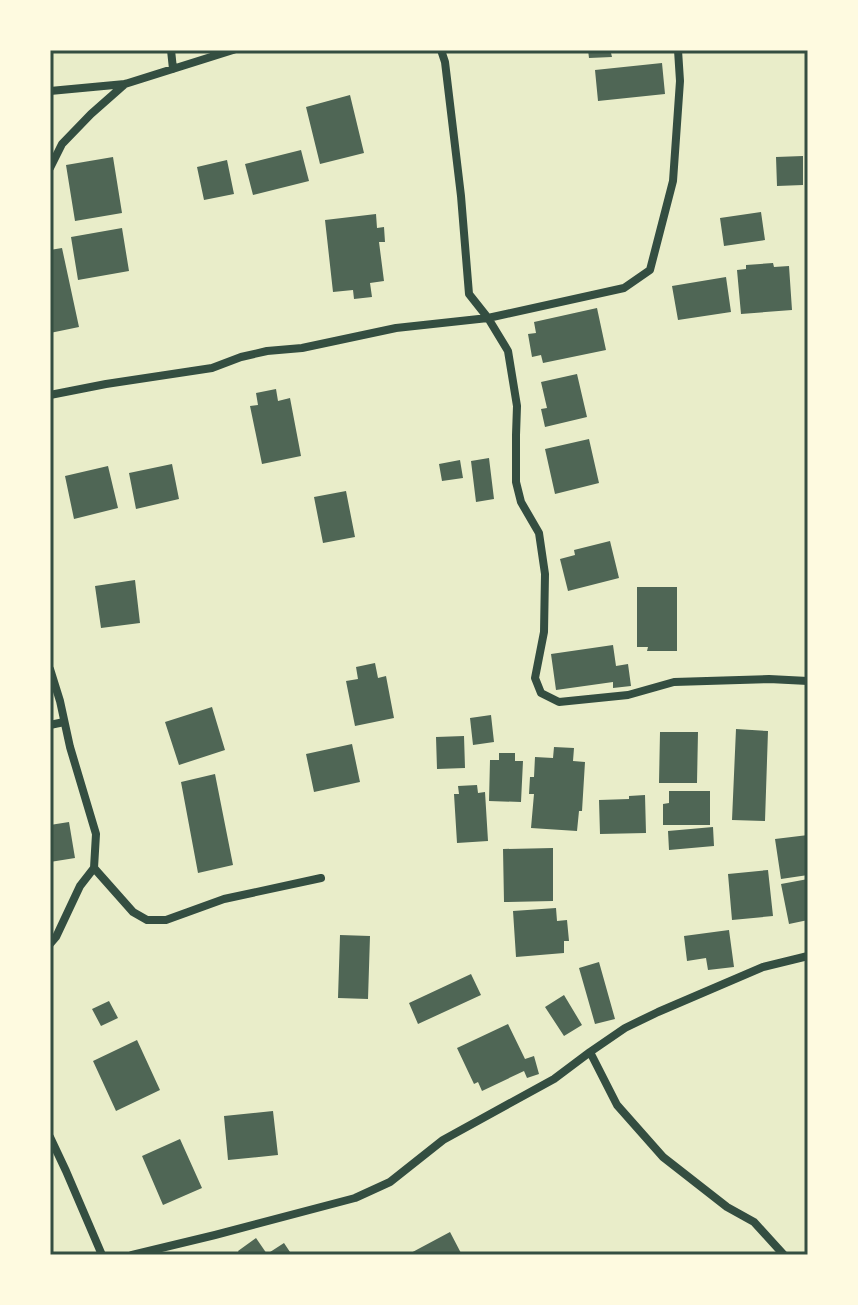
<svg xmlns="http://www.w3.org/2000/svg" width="858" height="1305" font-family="'DM Sans',sans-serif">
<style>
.building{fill:#4f6655}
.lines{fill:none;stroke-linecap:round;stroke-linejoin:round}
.minor{stroke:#344e41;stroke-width:8}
.neatline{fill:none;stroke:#344e41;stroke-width:3}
</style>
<rect width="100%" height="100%" fill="#e9edc9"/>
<!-- building -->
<path class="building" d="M588,50H631L632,53H611L612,57L589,58Z
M662,63L665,94L598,101L595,70Z
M350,95L364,153L320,164L306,107Z
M301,150L309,181L253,195L245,164Z
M803,156V185L777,186L776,157Z
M113,157L122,213L75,221L66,165Z
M227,160L234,194L204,200L197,167Z
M761,212L765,240L724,246L720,218Z
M376,214L377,228L384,227L385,242H379L384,281L370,283L372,297L354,299L353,290L333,292L325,220Z
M122,228L129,271L78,280L71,237Z
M62,248L79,327L50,333V250Z
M773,263L774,267L789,266L792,310L741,314L737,270L746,269V265Z
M726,277L731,312L678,320L672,286Z
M597,308L606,350L543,363L541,355L532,357L528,334L536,333L534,322Z
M577,374L587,417L545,427L541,409L547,408L541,382Z
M276,389L278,401L290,398L301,456L262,464L250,406L258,405L256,393Z
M589,439L599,483L555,494L545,449Z
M489,458L494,499L476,502L471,461Z
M460,460L463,478L442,481L439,464Z
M172,464L179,499L136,509L129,473Z
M108,466L118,508L74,519L65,476Z
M346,491L355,537L323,543L314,497Z
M610,541L619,578L568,591L560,559L575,555L574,550Z
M135,580L140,623L101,628L95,586Z
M637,587H677V651H647L648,647H637Z
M613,645L616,666L628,664L631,686L613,688V682L556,690L551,654Z
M375,663L378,678L386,676L394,718L355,726L346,681L358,679L356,667Z
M212,707L225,750L179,765L165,722Z
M491,715L494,742L473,745L470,718Z
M736,729L768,731L765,821L732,820Z
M660,732H698L697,783H659Z
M464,736L465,768L437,769L436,737Z
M352,744L360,782L314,792L306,754Z
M554,747L574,748L573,761L585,762L582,811H579L577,831L531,828L534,794H529L530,777H534L535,757L553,758Z
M499,753H515V761H523L521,802L489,801L490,760H499Z
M215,774L233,865L198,873L181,782Z
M477,785L478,793L485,792L488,841L457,843L454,794H459L458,786Z
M669,791H710V825H663V804L669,803Z
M645,795L646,833L600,834L599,800L629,799V796Z
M69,822L75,858L50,862V825Z
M713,827L714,846L669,850L668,831Z
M808,835V875L781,879L775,839Z
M553,848V901L504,902L503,849Z
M768,870L773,916L732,920L728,874Z
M808,879V920L789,924L781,884Z
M556,908L557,921L567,920L569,941H564V953L516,957L513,911Z
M729,930L734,967L708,970L706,958L687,961L684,936Z
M340,935L370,936L368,999L338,998Z
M599,962L615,1019L595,1024L579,968Z
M471,974L481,995L418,1024L409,1003Z
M564,995L582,1025L564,1036L545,1007Z
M109,1001L118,1018L101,1026L92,1009Z
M508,1024L525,1059L534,1056L539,1074L527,1078L524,1071L482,1091L478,1082L474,1084L457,1048Z
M137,1040L160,1090L116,1111L93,1061Z
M273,1111L278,1155L228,1160L224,1116Z
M180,1139L202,1188L163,1205L142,1156Z
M450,1232L462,1255H407Z
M256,1238L267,1254L284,1243L292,1255H240L238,1251Z"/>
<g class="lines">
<!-- minor -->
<path class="minor" d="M171,50L173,69
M441,50L445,62L461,196L469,294L488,318L508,351L517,406L516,435V482L521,502L539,533L545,574L544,632L535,678L541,693L559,702L628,695L674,682L769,679L808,681
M50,91L125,84L233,50
M50,168L62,144L91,114L125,84
M50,395L106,384L212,368L241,357L267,351L302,348L396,328L488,318L624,288L650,270L673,181L680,81L678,50
M50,669L60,701L70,747L96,834L94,868L80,886L56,937L50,944
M50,725L64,722
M94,868L133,912L147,920H166L224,899L321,878
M590,1052L617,1105L663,1157L727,1207L754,1222L784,1255
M50,1137L66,1171L102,1255
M132,1255L215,1235L355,1198L390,1182L443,1140L554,1079L590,1052L625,1028L658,1012L763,967L808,956"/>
</g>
<!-- border -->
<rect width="858" height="1305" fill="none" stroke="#fefae0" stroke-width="104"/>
<rect x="52" y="52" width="754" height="1201" class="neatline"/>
</svg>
